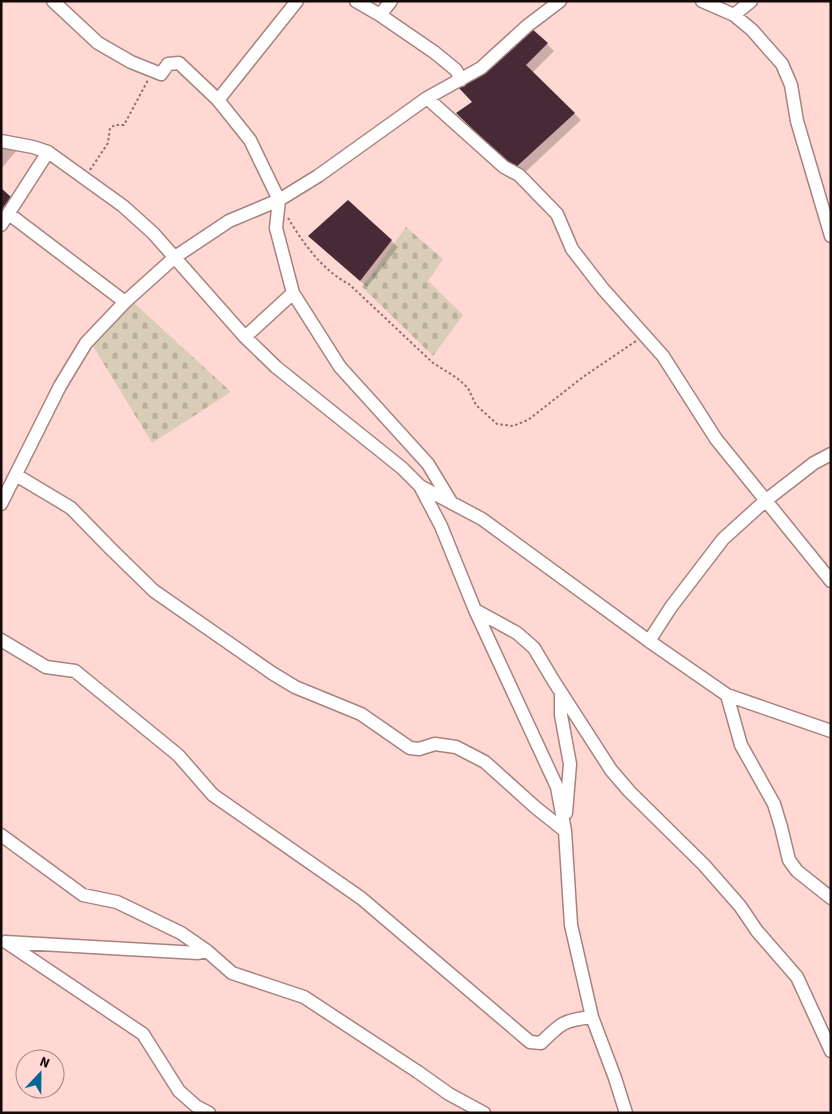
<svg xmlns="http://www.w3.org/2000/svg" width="832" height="1114" font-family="'Source Sans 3',sans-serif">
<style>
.cemetery{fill:url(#cemetery-stones)}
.shadow{fill:#0003}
.building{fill:#472a35}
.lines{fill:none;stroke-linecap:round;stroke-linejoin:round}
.minor-casing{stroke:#a7837f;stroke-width:15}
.path{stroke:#8c7270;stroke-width:2;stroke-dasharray:2.5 2.5;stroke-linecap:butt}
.minor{stroke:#fff;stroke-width:12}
</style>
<defs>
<pattern id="cemetery-stones" width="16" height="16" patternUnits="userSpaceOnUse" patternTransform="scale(1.25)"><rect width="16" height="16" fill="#d9cdb7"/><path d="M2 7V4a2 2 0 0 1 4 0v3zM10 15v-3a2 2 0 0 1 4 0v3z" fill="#b9af9c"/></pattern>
</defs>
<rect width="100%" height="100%" fill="#ffd7d3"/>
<!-- cemetery -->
<path class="cemetery" d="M406,227L443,259L428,281L463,315L433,356L362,287Z
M133,302L231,392L152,443L93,346Z"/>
<!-- shadow -->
<path class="shadow" d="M547,44L554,51L532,73L581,120L522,175L458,113Z
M1,143L11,144L17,150L1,169Z
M1,190L17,205L1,225Z
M391,241L398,247L367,287L316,242Z"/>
<!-- building -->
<path class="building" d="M531,28L548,43L526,65L575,113L514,169L456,113L472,102L459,88Z
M1,188L11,197L1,210Z
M348,200L392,240L360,281L308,236Z"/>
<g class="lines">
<!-- minor casing -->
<g class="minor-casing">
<path id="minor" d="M53,1L98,43L131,62L161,74L168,64L179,63L218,100L250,140L279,200L276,228L293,293L245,337
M356,1L380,15L434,52L456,70L461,80
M702,1L734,15L752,30L782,64L791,85L797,121L831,236
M380,15L391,1
M734,15L751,1
M427,98L504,167L519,175L557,214L572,249L603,289L663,356L716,439L831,581
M218,100L297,1
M1,141L33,147L48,152L123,206L153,233L245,337L276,367L402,468L420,486L441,526L475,610L557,787L565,831L571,925L592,1017L615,1078L626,1113
M9,214L125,302
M1,225L48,152
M293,293L340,367L428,464L451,502
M16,475L71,508L111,549L154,591L272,673L295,687L361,714L410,748L419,749L435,744L456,747L485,762L535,807L565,831
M420,486L482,519L649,641L727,695L831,731
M1,504L60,386L86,343L125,302L175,257L229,221L279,200L318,176L427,98L481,68L527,26L560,1
M475,610L517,633L534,648L553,680L611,770L629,791L704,865L740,906L757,931L797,977L831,1051
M1,640L46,667L75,671L178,755L213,795L361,898L530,1042L541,1043C561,1023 564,1020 592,1017
M649,641L671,607L723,539L765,501L814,463L831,454
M561,693V715L570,764L566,813
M727,695L741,745L774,804L781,827L789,860L797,871L831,898
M1,835L83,895L117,902L181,933L207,951
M5,942L198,953L207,951L232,973L304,997L418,1072L449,1094L484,1113
M6,942L143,1034L179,1091L196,1106L209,1113"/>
</g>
<!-- path -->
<path class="path" d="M90,170L108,143L110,128L115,125H124L148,80
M288,218C303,243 323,271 349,284L433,363L457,378L468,388L476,405L497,424L513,426L528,420L583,377L636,341"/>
<!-- minor -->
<use href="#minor" class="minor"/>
</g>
<!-- border -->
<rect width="832" height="1114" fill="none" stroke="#150908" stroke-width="5"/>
<!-- north arrow -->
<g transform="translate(40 1074) rotate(22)"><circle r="24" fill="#ffd7d3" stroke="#a18582"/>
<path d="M0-4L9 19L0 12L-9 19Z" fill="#016896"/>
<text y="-8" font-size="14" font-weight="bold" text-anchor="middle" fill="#150908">N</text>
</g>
</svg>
